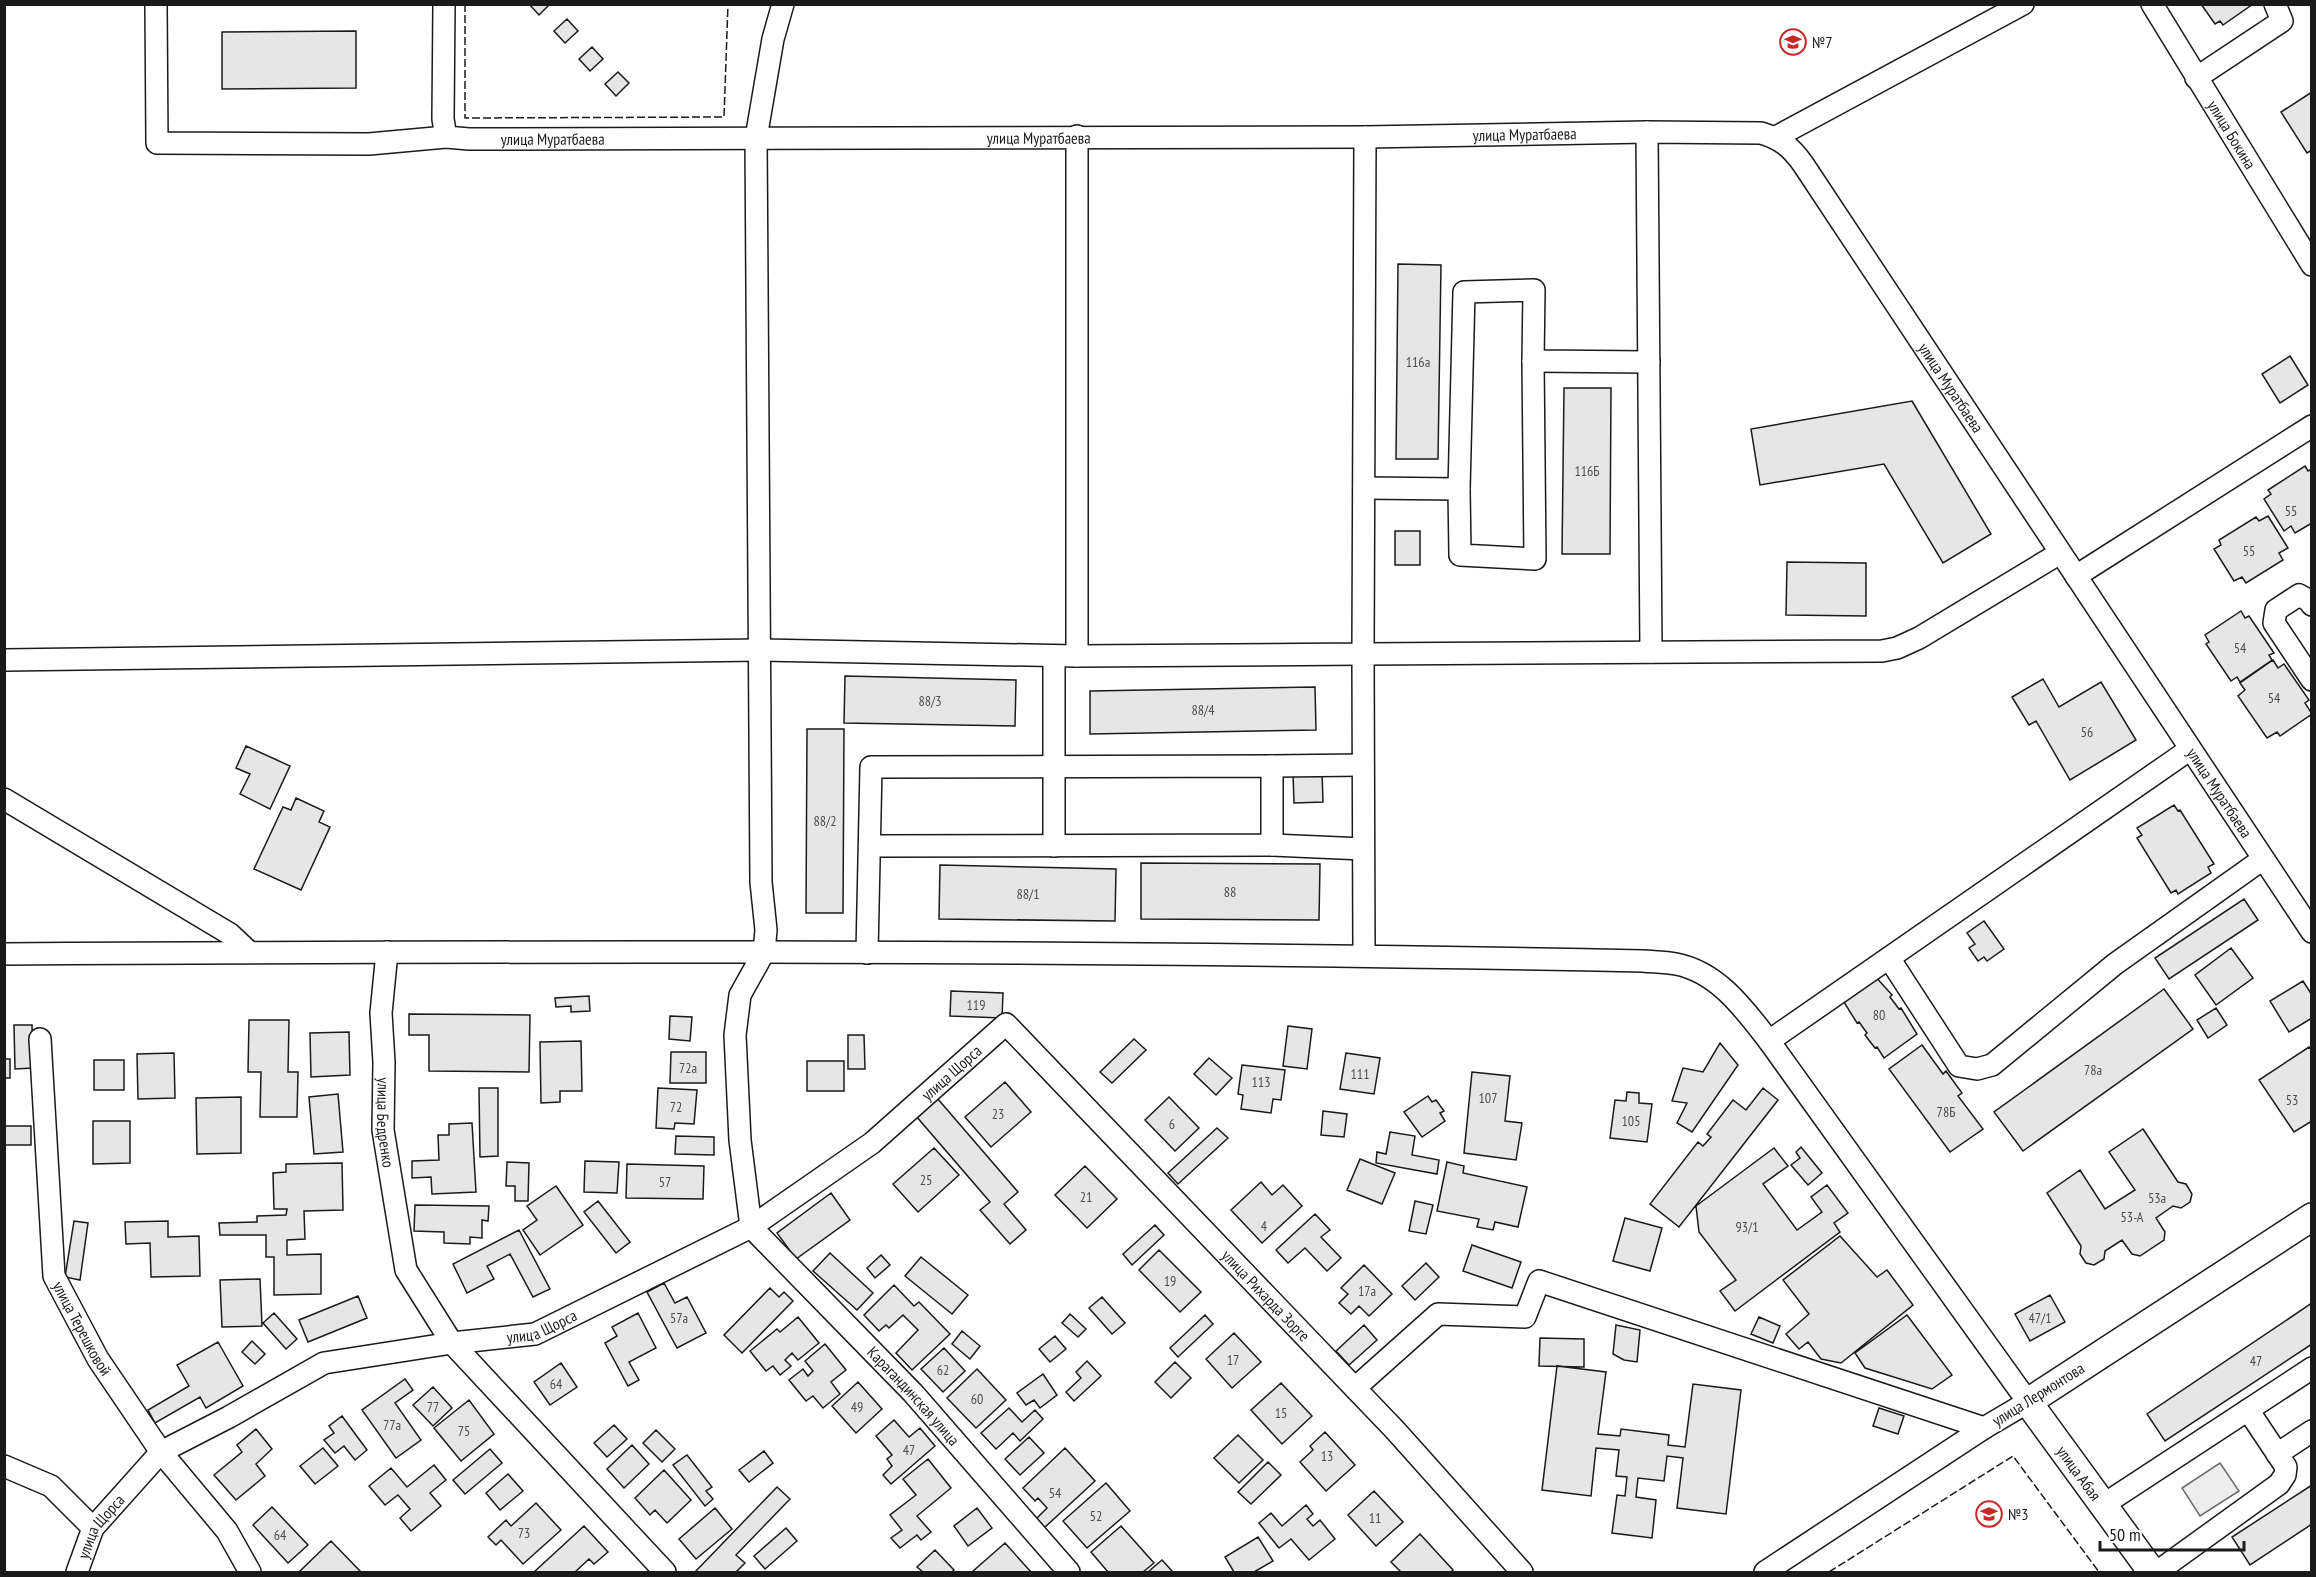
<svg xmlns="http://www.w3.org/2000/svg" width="2316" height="1577" font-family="'PT Sans Narrow',sans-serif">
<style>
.green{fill:#ededed;stroke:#6a6a6a;stroke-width:1.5}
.building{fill:#e6e6e6;stroke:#1a1a1a;stroke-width:1.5}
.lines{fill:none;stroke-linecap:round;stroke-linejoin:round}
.minor-casing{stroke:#1a1a1a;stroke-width:24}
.major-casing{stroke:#1a1a1a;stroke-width:30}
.minor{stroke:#fff;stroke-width:21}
.major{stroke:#fff;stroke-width:27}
.fence{stroke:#1a1a1a;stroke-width:1.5;stroke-dasharray:8 3;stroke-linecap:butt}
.labels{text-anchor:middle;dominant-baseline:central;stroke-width:4.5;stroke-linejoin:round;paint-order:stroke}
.number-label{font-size:14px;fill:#4d4d4d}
.poi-label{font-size:16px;fill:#1a1a1a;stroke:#fff;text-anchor:start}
.street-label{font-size:16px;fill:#1a1a1a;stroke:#fff}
</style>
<rect width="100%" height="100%" fill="#fff"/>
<!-- green -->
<path class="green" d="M2220,1463L2239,1491L2200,1516L2182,1488Z"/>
<!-- building -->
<path class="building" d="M529,4H550L539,15Z
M2201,4H2253L2223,25L2220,21L2215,24Z
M567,19L578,31L565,43L554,31Z
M356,31V88L222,89V32Z
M592,47L603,59L590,71L579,59Z
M618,72L629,83L616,96L605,84Z
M2312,92V150L2307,153L2281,112Z
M1398,264L1441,265L1438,459H1396Z
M2290,356L2308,385L2280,403L2262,374Z
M1564,388H1611L1610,554H1562Z
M1912,401L1991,534L1943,563L1884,464L1760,485L1751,429Z
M2305,466L2308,471L2312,469V523L2295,533L2291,526L2284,531L2264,499L2271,494L2268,490Z
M2268,516L2288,548L2279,553L2283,560L2246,583L2242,577L2234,581L2214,549L2221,545L2219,540L2256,517L2259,521Z
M1395,531H1420V565H1395Z
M1787,562L1866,563V616L1786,615Z
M2241,611L2245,618L2249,616L2274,653L2269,655L2272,660L2240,682L2237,677L2231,681L2206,644L2209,642L2205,635Z
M2273,660L2278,668L2284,664L2309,700L2305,703L2312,714L2280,736L2277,732L2267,738L2238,696L2245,690L2240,683Z
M845,676L1016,680L1015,726L844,723Z
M2043,679L2059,707L2101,682L2136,740L2070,780L2036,721L2029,725L2012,697Z
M1315,687L1316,730L1090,734V691Z
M807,729H844L843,913H806Z
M246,746L290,766L270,809L240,794L250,774L236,768Z
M1322,772L1323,802L1294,803L1293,773Z
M296,798L324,811L319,822L330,827L301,890L254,869L283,807L291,810Z
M2174,805L2178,811L2180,810L2214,864L2208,867L2211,873L2178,894L2176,890L2171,893L2137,838L2142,835L2137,828Z
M1141,863L1320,864L1319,920L1141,919Z
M940,865L1116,869L1115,921L939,919Z
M2244,899L2258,920L2169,979L2155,958Z
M1984,921L2004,949L1987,961L1984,957L1978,961L1969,948L1975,944L1967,933Z
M2231,948L2253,978L2216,1005L2195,975Z
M1874,975L1892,995L1890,997L1899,1009L1901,1008L1917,1034L1884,1058L1877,1047L1875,1048L1865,1035L1867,1033L1859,1022L1857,1023L1842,999Z
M2303,981L2312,995V1018L2289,1032L2270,1001Z
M2164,989L2193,1029L2023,1151L1994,1112Z
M951,991L1003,993L1002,1018L950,1016Z
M589,996L590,1011L571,1012V1006L556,1007L555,998Z
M2216,1008L2227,1025L2208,1038L2197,1020Z
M409,1014L530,1015L529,1072L429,1071V1035H409Z
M670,1016L692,1017L690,1041L669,1039Z
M249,1020H289L288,1072H298L297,1117H260L261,1072H248Z
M14,1025H32L33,1068L15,1069Z
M1288,1026L1312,1029L1307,1069L1283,1066Z
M349,1032L350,1075L311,1077L310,1033Z
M848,1035H864L865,1069H848Z
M1134,1039L1146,1050L1112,1083L1100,1072Z
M581,1041L582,1091H560V1102L541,1103L540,1042Z
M1720,1043L1738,1065L1692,1132L1677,1123L1687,1103L1672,1101L1683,1068L1703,1072Z
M1922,1045L1943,1074L1946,1071L1962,1093L1958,1096L1983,1129L1950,1152L1889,1069Z
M2309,1047L2312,1050V1121L2294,1132L2259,1080Z
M671,1052H706V1083H670Z
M174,1053L175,1098L138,1099L137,1054Z
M1346,1053L1380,1058L1374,1094L1340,1089Z
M1209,1058L1232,1078L1216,1095L1194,1074Z
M4,1059H10V1078H4Z
M94,1060H124V1090H94Z
M807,1061H844V1091H807Z
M1242,1065L1285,1070L1281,1100L1273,1099L1271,1113L1241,1109L1243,1095L1238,1094Z
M1472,1072L1510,1076L1505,1121L1522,1123L1516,1160L1464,1153Z
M1005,1082L1031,1112L991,1147L965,1117Z
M479,1088H498V1156L480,1157Z
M658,1088L697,1090L694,1124L675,1123L674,1129L656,1128Z
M1763,1088L1778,1100L1679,1227L1650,1204L1698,1142L1703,1146L1711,1137L1707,1134L1733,1100L1746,1110Z
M1627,1092L1639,1093V1103L1652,1104L1647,1142L1610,1138L1615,1100L1626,1101Z
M338,1094L343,1152L314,1154L309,1097Z
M1428,1096L1432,1102L1436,1100L1444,1111L1440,1113L1445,1121L1422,1137L1404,1112Z
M241,1097V1153L197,1154L196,1098Z
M1169,1097L1199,1128L1175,1151L1145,1120Z
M937,1098L1018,1192L1004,1204L1026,1230L1010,1244L980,1210L990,1202L916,1116Z
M1323,1111L1347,1114L1344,1137L1321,1135Z
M93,1121H130V1163L93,1164Z
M472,1123L476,1192L432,1194L431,1177L412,1178V1161L439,1160L438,1135H449V1124Z
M4,1126H31V1145H4Z
M1217,1128L1228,1138L1178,1184L1168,1173Z
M2143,1129L2178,1182L2186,1184L2192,1194L2190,1202L2181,1208L2173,1206L2156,1218L2165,1232L2164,1240L2140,1256L2132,1254L2122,1240L2105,1251L2104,1259L2094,1265L2086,1263L2080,1254L2081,1246L2047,1193L2080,1170L2105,1209L2135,1190L2109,1152Z
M1390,1132L1415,1136L1412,1155L1439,1160L1437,1174L1376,1163L1377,1152L1386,1154Z
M676,1136L714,1137V1155L675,1154Z
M1801,1147L1822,1173L1808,1185L1791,1165L1800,1158L1796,1152Z
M934,1148L959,1175L918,1212L893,1184Z
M1774,1148L1788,1166L1763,1184L1797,1230L1822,1212L1811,1197L1827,1185L1848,1213L1834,1223L1840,1232L1735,1311L1720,1291L1736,1280L1699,1232L1696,1206Z
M1360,1159L1395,1173L1382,1204L1347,1190Z
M585,1161L619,1162L617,1193L584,1192Z
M507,1162L529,1163L528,1201H515V1186H506Z
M1447,1162L1464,1166L1463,1173L1527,1187L1518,1227L1495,1222L1493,1230L1477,1227L1479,1219L1437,1211Z
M342,1163L343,1210L304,1211L305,1239L287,1240V1255L321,1254V1294L274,1295V1257H266V1235H220L219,1223L257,1222V1216L286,1215L287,1209H274L273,1173L286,1172V1164Z
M627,1164L704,1166L703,1199L626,1198Z
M1085,1166L1117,1199L1087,1228L1055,1195Z
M1261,1182L1272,1195L1283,1185L1302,1206L1262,1243L1231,1210Z
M556,1186L583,1225L540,1255L523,1230L537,1220L527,1206Z
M831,1193L850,1220L796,1259L777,1233Z
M598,1201L630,1242L616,1253L584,1212Z
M1415,1201L1433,1205L1426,1234L1409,1231Z
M415,1205L489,1206L488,1221L482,1220V1238L470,1237V1244L444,1243V1232L414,1231Z
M1315,1214L1330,1230L1321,1237L1341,1258L1327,1271L1305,1248L1288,1263L1276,1250Z
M1625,1218L1662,1228L1650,1271L1613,1261Z
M74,1221L88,1223L80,1280L65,1277Z
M168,1221V1237L199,1236L200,1276L151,1277L150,1243L126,1244L125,1222Z
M1155,1225L1164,1235L1132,1265L1123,1254Z
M519,1230L550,1289L533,1297L510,1254L487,1266L494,1279L467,1293L453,1264Z
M1840,1236L1877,1277L1887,1270L1913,1305L1841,1363L1821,1359L1808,1342L1799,1349L1786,1334L1809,1314L1783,1280Z
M1472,1245L1521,1262L1512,1288L1463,1271Z
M1159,1250L1201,1292L1180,1312L1139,1270Z
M830,1253L873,1293L857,1310L813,1271Z
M881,1255L890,1265L875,1278L867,1268Z
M921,1257L968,1295L952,1314L905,1276Z
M1426,1263L1439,1277L1415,1300L1402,1286Z
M1364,1265L1392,1294L1369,1316L1359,1306L1351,1314L1339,1303L1348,1294L1341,1288Z
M260,1279L262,1326L222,1327L220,1280Z
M664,1283L675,1303L687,1297L706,1333L677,1348L647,1292Z
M894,1285L914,1306L919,1302L950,1334L912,1370L896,1353L918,1330L903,1315L889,1328L886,1325L879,1331L864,1315Z
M770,1288L779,1297L784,1292L793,1301L742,1353L724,1335Z
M2050,1295L2065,1322L2030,1341L2015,1314Z
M358,1296L367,1318L308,1342L299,1320Z
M1102,1297L1125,1323L1112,1334L1089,1308Z
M2312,1303V1344L2165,1441L2147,1414Z
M274,1313L297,1339L286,1349L263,1323Z
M638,1313L656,1348L629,1362L639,1380L628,1386L605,1343L617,1336L612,1327Z
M1070,1314L1086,1329L1078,1337L1062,1323Z
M1205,1315L1213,1324L1178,1357L1170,1348Z
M1907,1315L1952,1375L1932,1389L1865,1368L1855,1353Z
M798,1317L819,1343L798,1360L792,1353L785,1360L791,1366L780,1375L773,1366L766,1371L750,1351L777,1329L780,1332Z
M1759,1317L1780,1326L1773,1343L1751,1334Z
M1364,1325L1377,1340L1349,1365L1336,1351Z
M1616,1325L1640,1330L1637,1362L1624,1360L1613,1354Z
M962,1331L980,1346L970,1359L952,1344Z
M1234,1333L1261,1362L1232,1388L1206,1359Z
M1055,1336L1066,1349L1050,1362L1039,1349Z
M1540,1338L1584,1339V1367L1539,1366Z
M252,1341L265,1354L255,1364L242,1352Z
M218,1342L243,1386L206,1408L200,1397L155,1423L148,1410L189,1386L177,1365Z
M825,1344L846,1370L831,1382L840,1394L823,1408L813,1396L806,1401L789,1380L803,1369L808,1376L813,1371L805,1361Z
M944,1348L965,1371L943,1392L921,1369Z
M1087,1361L1101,1376L1074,1401L1066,1392L1081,1378L1076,1372Z
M1175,1362L1191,1378L1171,1398L1155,1382Z
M561,1363L577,1387L550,1405L534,1382Z
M1557,1366L1606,1372L1598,1434L1620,1436L1621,1429L1669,1435L1668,1445L1685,1447L1693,1384L1741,1390L1726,1514L1677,1508L1683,1458L1667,1456L1664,1481L1638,1478L1636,1497L1656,1500L1652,1538L1612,1533L1617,1495L1625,1496L1627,1477L1616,1476L1619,1450L1596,1448L1591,1496L1542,1490Z
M977,1369L1006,1400L976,1428L947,1398Z
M1043,1374L1057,1395L1040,1408L1034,1400L1026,1405L1017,1393Z
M405,1379L413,1390L395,1403L421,1440L396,1458L362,1410Z
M858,1382L882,1409L856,1433L832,1406Z
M1281,1383L1312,1416L1282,1444L1251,1410Z
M433,1387L452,1408L433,1426L413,1405Z
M469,1400L494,1434L461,1461L434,1428Z
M1009,1408L1022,1422L1035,1410L1043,1419L1020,1441L1013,1433L996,1449L981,1433Z
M1879,1408L1904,1416L1898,1434L1873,1426Z
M342,1416L367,1450L355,1460L344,1446L335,1453L324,1440L334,1433L329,1426Z
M894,1420L909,1437L920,1428L935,1446L891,1484L883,1475L892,1466L887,1459L892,1455L876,1436Z
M614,1425L627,1439L607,1457L594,1443Z
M256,1429L272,1449L256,1464L265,1476L236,1500L214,1475L242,1452L237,1445Z
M656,1430L675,1449L662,1462L643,1443Z
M1325,1432L1355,1465L1326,1491L1300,1462L1313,1450L1310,1446Z
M1238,1435L1263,1460L1239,1483L1214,1458Z
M1029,1437L1044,1453L1020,1475L1005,1459Z
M632,1445L649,1464L624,1488L607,1469Z
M323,1448L338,1466L315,1484L300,1466Z
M1065,1448L1095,1481L1044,1528L1036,1519L1047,1508L1038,1498L1035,1501L1023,1488Z
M490,1449L502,1463L465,1494L453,1480Z
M764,1451L773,1463L749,1482L739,1470Z
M687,1455L712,1487L706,1491L713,1499L705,1506L673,1465Z
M928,1459L951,1488L917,1516L931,1532L921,1540L917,1535L900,1548L891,1538L902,1530L890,1515L916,1495L903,1479Z
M1268,1462L1281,1475L1251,1504L1238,1492Z
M434,1465L446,1480L430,1493L441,1506L411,1531L400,1518L410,1509L398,1495L385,1505L369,1486L391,1468L407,1487Z
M664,1470L691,1500L667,1523L655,1510L650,1515L635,1498Z
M508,1474L523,1491L500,1510L486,1493Z
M1106,1483L1130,1511L1087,1548L1063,1521Z
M2312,1485V1524L2250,1565L2232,1537Z
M777,1487L790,1499L736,1555L745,1563L736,1572H695Z
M1374,1491L1403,1522L1376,1546L1348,1515Z
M536,1503L561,1530L523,1564L501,1540L496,1545L488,1537L506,1520L511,1526Z
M1306,1505L1313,1514L1307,1519L1313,1526L1320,1520L1335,1539L1309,1560L1291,1539L1279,1548L1259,1523L1271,1513L1282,1526Z
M272,1507L308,1545L288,1563L253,1525Z
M715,1508L732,1529L696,1559L679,1539Z
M977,1508L992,1528L968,1546L954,1526Z
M584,1526L608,1552L594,1564L589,1559L575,1572H534Z
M1121,1526L1154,1563L1143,1572H1108L1091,1552Z
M786,1528L797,1541L765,1569L754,1556Z
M1420,1534L1453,1570L1451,1572H1401L1391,1562Z
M1258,1537L1273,1561L1254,1572H1234L1225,1557Z
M331,1541L360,1571L359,1572H299Z
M1005,1543L1031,1572H972Z
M935,1550L954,1570L952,1572H923L917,1567Z
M1162,1560L1173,1572H1148Z"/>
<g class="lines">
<!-- minor casing -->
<g class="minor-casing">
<g id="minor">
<path d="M156,4L157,143L369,144L446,137"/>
<path id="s1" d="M444,4L443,119L446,137L469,139L1365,137L1647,132L1761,133C1781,139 1791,147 1803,164L2312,932"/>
<path id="s2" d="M783,4L773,39L756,138L761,882L766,930L764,952L740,995L735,1035L740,1140L751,1227L913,1393L1069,1572"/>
<path id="s3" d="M2152,4L2312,265"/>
<path d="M2196,78L2282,21L2275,4"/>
<path d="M1647,132L1651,652"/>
<path d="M1776,137L2023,4"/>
<path d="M1364,488L1459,489L1464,292L1534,290L1533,361L1649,362"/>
<path d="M1459,489L1460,555L1535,559L1533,361"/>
<path d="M2076,576L2312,426"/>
<path d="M2312,605L2308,600L2299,595L2276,610L2274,623L2312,680"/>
<path d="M1077,656V136"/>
<path d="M4,660L761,650L1077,656L1363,654L1365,137"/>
<path d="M1272,766L1363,765"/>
<path d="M4,799L230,934L249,952"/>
<path d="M1272,845L1363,849"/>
<path d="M1054,846V656"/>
<path id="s4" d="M387,952L381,1013L384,1062L383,1130L406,1270L452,1343L665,1572"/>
<path d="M867,953L871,767L1272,766V845L871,846"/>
<path d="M4,954C551,951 1097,950 1643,961C1654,962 1665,962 1676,964C1718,972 1745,1010 1769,1041L2028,1402L1984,1428L1765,1572"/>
<path d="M1364,956L1363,654L1882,651L1897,648L1919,638L2060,553"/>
<path d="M1889,958L1959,1066L1977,1069L1992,1065L2115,964L2263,859"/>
<path id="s5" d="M40,1039L54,1276L98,1359L161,1452L227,1531L250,1572"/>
<path d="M1769,1041L2189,750"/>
<path d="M1355,1388L1438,1314L1525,1317L1539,1281L1984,1428"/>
<path d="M2277,1454L2312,1431"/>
<path d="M4,1466L51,1486L93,1528"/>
<path d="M2103,1505L2312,1368"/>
<path id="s6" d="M77,1572L93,1528L161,1452L229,1417L324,1363L452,1343L535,1334L751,1227L872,1143L1006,1024L1395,1430L1522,1572"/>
<path d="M2157,1572L2279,1484L2285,1475L2286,1467L2248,1410"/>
</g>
</g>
<!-- major casing -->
<g class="major-casing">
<path id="major" d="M2152,1572L2028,1402L2312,1217"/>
</g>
<!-- minor -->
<use href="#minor" class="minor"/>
<!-- major -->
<use href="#major" class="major"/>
<!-- fence -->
<path class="fence" d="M465,4V118L724,117L728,4
M1829,1572L2013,1456L2099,1572"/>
</g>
<!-- icons -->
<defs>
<g id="school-ring" transform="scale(1.35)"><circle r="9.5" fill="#fff" stroke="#c62828" stroke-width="1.5"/><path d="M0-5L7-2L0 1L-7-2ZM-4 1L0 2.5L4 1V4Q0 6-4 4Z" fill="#c62828"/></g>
</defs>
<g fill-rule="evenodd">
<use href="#school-ring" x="1793" y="42"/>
<use href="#school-ring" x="1989" y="1514"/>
</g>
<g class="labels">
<!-- number labels -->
<g class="number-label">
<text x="1418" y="362">116а</text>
<text x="1587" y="471">116Б</text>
<text x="2291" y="511">55</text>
<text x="2249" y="551">55</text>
<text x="2240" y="648">54</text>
<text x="2274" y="698">54</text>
<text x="930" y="701">88/3</text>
<text x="1203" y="710">88/4</text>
<text x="2087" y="732">56</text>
<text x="825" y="821">88/2</text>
<text x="1230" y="892">88</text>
<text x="1028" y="894">88/1</text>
<text x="976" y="1005">119</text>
<text x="1879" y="1015">80</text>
<text x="688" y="1068">72а</text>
<text x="2093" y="1070">78а</text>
<text x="1360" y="1074">111</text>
<text x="1261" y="1082">113</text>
<text x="1488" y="1098">107</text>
<text x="2292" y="1100">53</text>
<text x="676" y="1107">72</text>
<text x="1946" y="1112">78Б</text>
<text x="998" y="1114">23</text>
<text x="1631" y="1121">105</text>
<text x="1172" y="1124">6</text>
<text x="926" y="1180">25</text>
<text x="665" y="1182">57</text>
<text x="1086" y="1197">21</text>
<text x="2157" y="1198">53а</text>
<text x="2132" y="1217">53-А</text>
<text x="1264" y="1226">4</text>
<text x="1747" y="1227">93/1</text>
<text x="1170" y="1281">19</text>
<text x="1367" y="1291">17а</text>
<text x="679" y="1318">57а</text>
<text x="2040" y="1318">47/1</text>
<text x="1233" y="1360">17</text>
<text x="2256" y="1361">47</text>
<text x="943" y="1370">62</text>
<text x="556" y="1384">64</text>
<text x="977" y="1399">60</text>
<text x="433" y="1407">77</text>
<text x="857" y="1407">49</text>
<text x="1281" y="1413">15</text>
<text x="392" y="1425">77а</text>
<text x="464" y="1431">75</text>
<text x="909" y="1450">47</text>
<text x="1327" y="1456">13</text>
<text x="1055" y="1493">54</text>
<text x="1096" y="1516">52</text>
<text x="1375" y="1518">11</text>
<text x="524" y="1533">73</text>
<text x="280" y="1535">64</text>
</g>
<!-- poi labels -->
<g class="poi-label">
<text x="1812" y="42">№7</text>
<text x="2008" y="1514">№3</text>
</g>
<!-- street labels -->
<g class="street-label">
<text stroke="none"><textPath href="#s1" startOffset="1212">улица Муратбаева</textPath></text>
<text stroke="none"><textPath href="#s3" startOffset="153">улица Бокина</textPath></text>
<text stroke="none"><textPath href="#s1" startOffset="726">улица Муратбаева</textPath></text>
<text stroke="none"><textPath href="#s1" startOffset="240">улица Муратбаева</textPath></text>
<text stroke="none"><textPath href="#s1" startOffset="1770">улица Муратбаева</textPath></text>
<text stroke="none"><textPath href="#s1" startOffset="2256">улица Муратбаева</textPath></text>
<text stroke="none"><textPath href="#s6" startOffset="1042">улица Щорса</textPath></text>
<text stroke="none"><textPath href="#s4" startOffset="171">улица Бедренко</textPath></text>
<text stroke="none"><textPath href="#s6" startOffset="1491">улица Рихарда Зорге</textPath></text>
<text stroke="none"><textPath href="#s6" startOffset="556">улица Щорса</textPath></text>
<text stroke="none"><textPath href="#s5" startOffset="297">улица Терешковой</textPath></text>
<text transform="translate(2038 1394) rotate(-32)">улица Лермонтова</text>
<text stroke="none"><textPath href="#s2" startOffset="1468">Карагандинская улица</textPath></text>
<text transform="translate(2079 1473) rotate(54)">улица Абая</text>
<text stroke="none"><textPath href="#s6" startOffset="52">улица Щорса</textPath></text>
</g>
</g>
<!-- border -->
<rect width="2316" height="1577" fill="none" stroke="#1a1a1a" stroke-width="12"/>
<!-- scale -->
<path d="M2100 1541v9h144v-9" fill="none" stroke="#1a1a1a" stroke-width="3"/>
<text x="2109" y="1541" font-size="18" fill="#1a1a1a" stroke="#ffffff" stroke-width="4.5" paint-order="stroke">50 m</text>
</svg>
